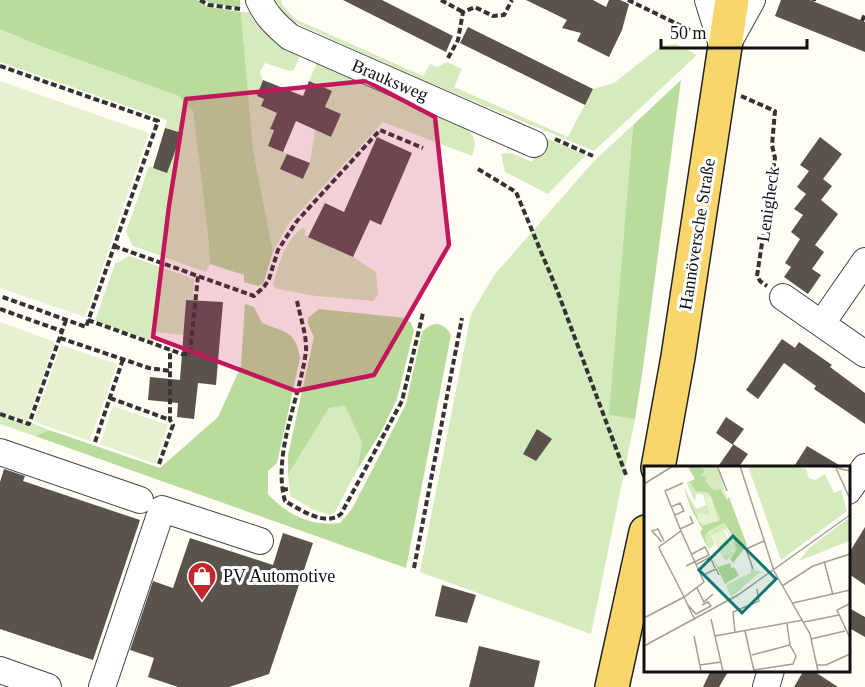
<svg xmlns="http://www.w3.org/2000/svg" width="865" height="687" font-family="Georgia,serif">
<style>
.green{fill:#d5ebbd}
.forest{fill:#b9dc9c}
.pitch{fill:#e6f2cf}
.building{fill:#5a524d}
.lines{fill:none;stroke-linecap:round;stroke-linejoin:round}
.minor-casing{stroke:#444;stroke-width:28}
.major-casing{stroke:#222;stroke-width:36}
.path{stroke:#333;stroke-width:4;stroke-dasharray:6 3;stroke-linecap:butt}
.minor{stroke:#fff;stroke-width:26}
.major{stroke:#f9d66b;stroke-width:33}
.marked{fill:#c2185b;fill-opacity:0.2;stroke:#c2185b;stroke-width:4.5;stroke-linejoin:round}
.labels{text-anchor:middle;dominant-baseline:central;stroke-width:6;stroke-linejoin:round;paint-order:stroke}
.street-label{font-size:18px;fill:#111;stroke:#fff}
.poi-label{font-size:18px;fill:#111;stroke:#fff;text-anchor:start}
.inset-road{fill:none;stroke:#a09f9a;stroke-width:1.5}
.view{fill:#0f766e;fill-opacity:0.15;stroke:#0f766e;stroke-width:3}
.inset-edge{fill:none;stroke:#111;stroke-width:3}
</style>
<rect width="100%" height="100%" fill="#fffdf5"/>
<!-- green -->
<path class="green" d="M276,0H282L281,3L295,19L423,76L430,64L437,67L447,62L462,69L454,87L568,137L593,89L614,83L661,46L676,44L697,55L594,151L430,83L320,34L294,22L282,11Z
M241,12H249C262,35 277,46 300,56L294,70L290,71L265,63L260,72L263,80L257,96L264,99L262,107L277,113L271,128L274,130L268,145L287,154L281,169L304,179L310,163L315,130L331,137L341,114L325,107L332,91L309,81L317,63L465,127C475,136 477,142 472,156L383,122L289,223L273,252L253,149Z
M0,29L35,44L180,96L193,111L208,236L210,264L206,272L133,246L126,232L149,166L167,172L181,133L165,128L167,120L0,62Z
M633,125L610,415L635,419L591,634L420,572L471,314L495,274L594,161Z
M544,137L586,155L548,194L505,172L501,154L511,153L532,162Z
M302,228L306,230L304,235L353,257L376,272L378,294L373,301L316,296L277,289L273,285C279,263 284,243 302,228Z
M129,256L194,279L193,300H186L184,335L154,332L153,341L95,321L115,264Z
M346,406L362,442L357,470L335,512L330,515L314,510L290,496L288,475L329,408Z
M0,415L31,426L32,423L49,430L35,436L0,424Z"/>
<!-- forest -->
<path class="forest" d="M0,0H197L208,7L241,12L253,149L273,252L263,284L258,286L244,282V275L210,264L208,236L193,111L179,96L35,44L0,29Z
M205,0H240V8L210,3Z
M681,80L643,368L635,419L609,415L633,125Z
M245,304L254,307L262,323C286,333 295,330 300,358L277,463L268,471V494C287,515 312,527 340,523L352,509L406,404L422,332C433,321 443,321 451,335L406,568L35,436L49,430L160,468L218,417L241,366Z
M319,309L405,318L411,323L414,330L397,399L381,432L357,470L362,442L345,406L329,408L288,475V455L314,337L308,324V318Z"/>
<!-- pitch -->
<path class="pitch" d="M0,81L149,133L85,317L0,288Z
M0,322L55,342L27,422L0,412Z
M61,345L117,364L90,441L34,422Z
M113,406L168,425L155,464L100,444Z"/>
<!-- building -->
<path class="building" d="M343,0H382L453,36L446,52Z
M526,0H593L606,7L609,0H620L629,4L622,30L609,57L577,41L581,33L562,28L567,20Z
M781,0H810L865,22V52L775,16Z
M468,27L593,89L585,105L460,43Z
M263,80L303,96L309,81L332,91L325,107L341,114L331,137L296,121L283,152L268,146L274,130L270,129L277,113L261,106L264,99L257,96Z
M165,128L182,133L167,173L153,168Z
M377,137L412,153L381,225L370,220L353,257L308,237L325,203L344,212Z
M820,137L842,154L823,179L832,186L821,200L838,214L815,245L824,252L812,269L821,275L808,294L784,277L791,267L785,263L800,239L791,232L803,215L794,209L806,194L797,187L809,171L800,165Z
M287,154L310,163L303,179L280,169Z
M186,300L223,302L216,385L198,383L194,419L177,417L178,403L148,400L150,377L180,380Z
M782,339L795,348L799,342L832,365L830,367L865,393V424L814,389L816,386L784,363L758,399L746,390Z
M726,417L744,429L733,444L748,454L738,468H717L733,445L716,433Z
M537,429L552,439L536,461L523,454Z
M807,446L844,468H793Z
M4,469L25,476L23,481L140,520L93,660L0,629V482Z
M865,527V585L849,574V553Z
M283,533L313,543L269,674L229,687H178L148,677L154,658L130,650L153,581L173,588L190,538L273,565Z
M442,585L476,595L467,623L435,616Z
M849,608L865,617V637L849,628Z
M479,646L540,661L534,687H469Z
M711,670H729L719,687H703Z
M804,670H812L838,687H794Z"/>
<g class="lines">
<!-- minor casing -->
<g class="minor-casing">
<path id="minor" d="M259,0C266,16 277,26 290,37L534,144
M708,0L724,51
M731,38L752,0
M783,297L865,354
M822,323L865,261
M0,452L140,500
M848,491L865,467
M0,670L48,687
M102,687L162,509L260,541
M766,687L771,670"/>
</g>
<!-- major casing -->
<g class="major-casing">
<path id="major" d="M658,468L678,357L732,0
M612,687L646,532"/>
</g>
<!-- path -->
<path class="path" d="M200,0L209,5L240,9
M441,0L463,12
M628,0L696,33
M814,1V0
M862,21L865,14
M448,58L458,40L463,12L475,7L493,16L504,15L512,0
M0,66L158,121L86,327L0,296
M741,96L775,111L772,145L775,158L757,276L760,281L767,286
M555,139L593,156
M478,169L516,192L557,290L626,475
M114,246L254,296L264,287L269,279L278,250L297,221L380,130L423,148
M297,301C300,316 307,336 306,351C300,398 272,454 285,501C301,510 325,527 341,514L402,401L423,313
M0,309L62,331
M88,320L182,354H190L198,276
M60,338L149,368L170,371
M110,398L170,420
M0,414L29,424L66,320
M95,442L123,359
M159,464L173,425L170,420V350
M282,490L288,489
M414,568L462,318"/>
<!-- minor -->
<use href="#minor" class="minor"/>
<!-- major -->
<use href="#major" class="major"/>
</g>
<!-- marked area -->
<path class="marked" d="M366,81L435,117L449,245L374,375L296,391L153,337L169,206L186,99Z"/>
<!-- icons -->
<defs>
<g id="shop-pin" transform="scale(1.5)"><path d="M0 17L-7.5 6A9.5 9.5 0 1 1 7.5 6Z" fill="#c4262e" stroke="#fff"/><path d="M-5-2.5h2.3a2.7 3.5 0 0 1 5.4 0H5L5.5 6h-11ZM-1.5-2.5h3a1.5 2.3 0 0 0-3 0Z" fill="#fff"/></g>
</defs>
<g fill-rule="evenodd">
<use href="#shop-pin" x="202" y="576"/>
</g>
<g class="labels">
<!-- street labels -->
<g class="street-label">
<text transform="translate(390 80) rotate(23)">Brauksweg</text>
<text transform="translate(768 204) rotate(-82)">Lenigheck</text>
<text transform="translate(697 234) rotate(-81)">Hannöversche Straße</text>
</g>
<!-- poi labels -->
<g class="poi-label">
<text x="223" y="576">PV Automotive</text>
</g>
</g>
<!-- overview -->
<g transform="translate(644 466)">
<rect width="206" height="206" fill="#fffdf5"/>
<path d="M55,0H74L83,34L78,23L70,24L60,15L62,11L56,10L60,5ZM104,0H147L162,3L165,12L171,14L181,8L190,27L197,24L203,45L137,94ZM47,17L51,25L65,27L76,54L58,60L40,20L52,43L62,39L59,28H52L51,36L43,18ZM205,52V75L155,95L165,82ZM80,57L93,83L82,95L78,90L91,85L82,63L67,70L71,78L65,83L70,93L63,81L61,69ZM107,94L110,104L121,107H115L87,131L82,119L107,107Z" fill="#d5ebbd"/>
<path d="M55,0L61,5L56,10L63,11L61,15L70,24L77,23L83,34L85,31L103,79L89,97L86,93L93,83L85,64L80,57L66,65L61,69L63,81L56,66L59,62L57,61L47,42L39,20L58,60L76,54L65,27L51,25L47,17H42L51,13L44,1ZM69,93L74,101L86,97L87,102L90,101L95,109L81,118Z" fill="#b9dc9c"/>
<path d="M60,27L68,32L74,55L59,58L54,55V47L66,49ZM80,64L90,84L78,90L68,70Z" fill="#e6f2cf"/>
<path class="inset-road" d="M96,0L130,105L166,168L174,205M185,0L206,5M191,0L206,33M74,2L83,25M0,18L29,0M27,41L36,37L40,45L31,49M36,63L49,57L46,50M37,65L21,25L39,17M18,76L8,65L14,63L20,75M180,95L189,129M53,98L66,91L71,102M42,100L65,89L61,81L48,88M109,103L102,83L120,75M59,109L72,103L75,109M138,120L169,100L206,88M53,122L60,136L69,128M149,137L206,124M43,138L52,148L67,140L64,136L58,139M205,138L193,144L206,172M0,152L40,131L60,116L37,65L15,81L16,84L31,113L40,131L48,148L51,154M67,153L79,205M160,156L195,149M101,165L110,205M91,167L89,146L115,135L113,123M50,170L57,205M71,170L159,154M167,173L201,165M0,180L94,129L206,49M108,189L146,179L143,158M56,199L77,196M172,199H182L206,188M110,204L149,198L152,190L146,179"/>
<path class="view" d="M89,70L132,113L98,147L55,104Z"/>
<rect width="206" height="206" class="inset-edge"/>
</g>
<!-- scale -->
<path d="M661 39v9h146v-9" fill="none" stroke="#111111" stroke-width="3"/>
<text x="670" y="39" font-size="18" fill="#111111" stroke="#ffffff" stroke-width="4.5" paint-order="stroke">50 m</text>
</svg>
